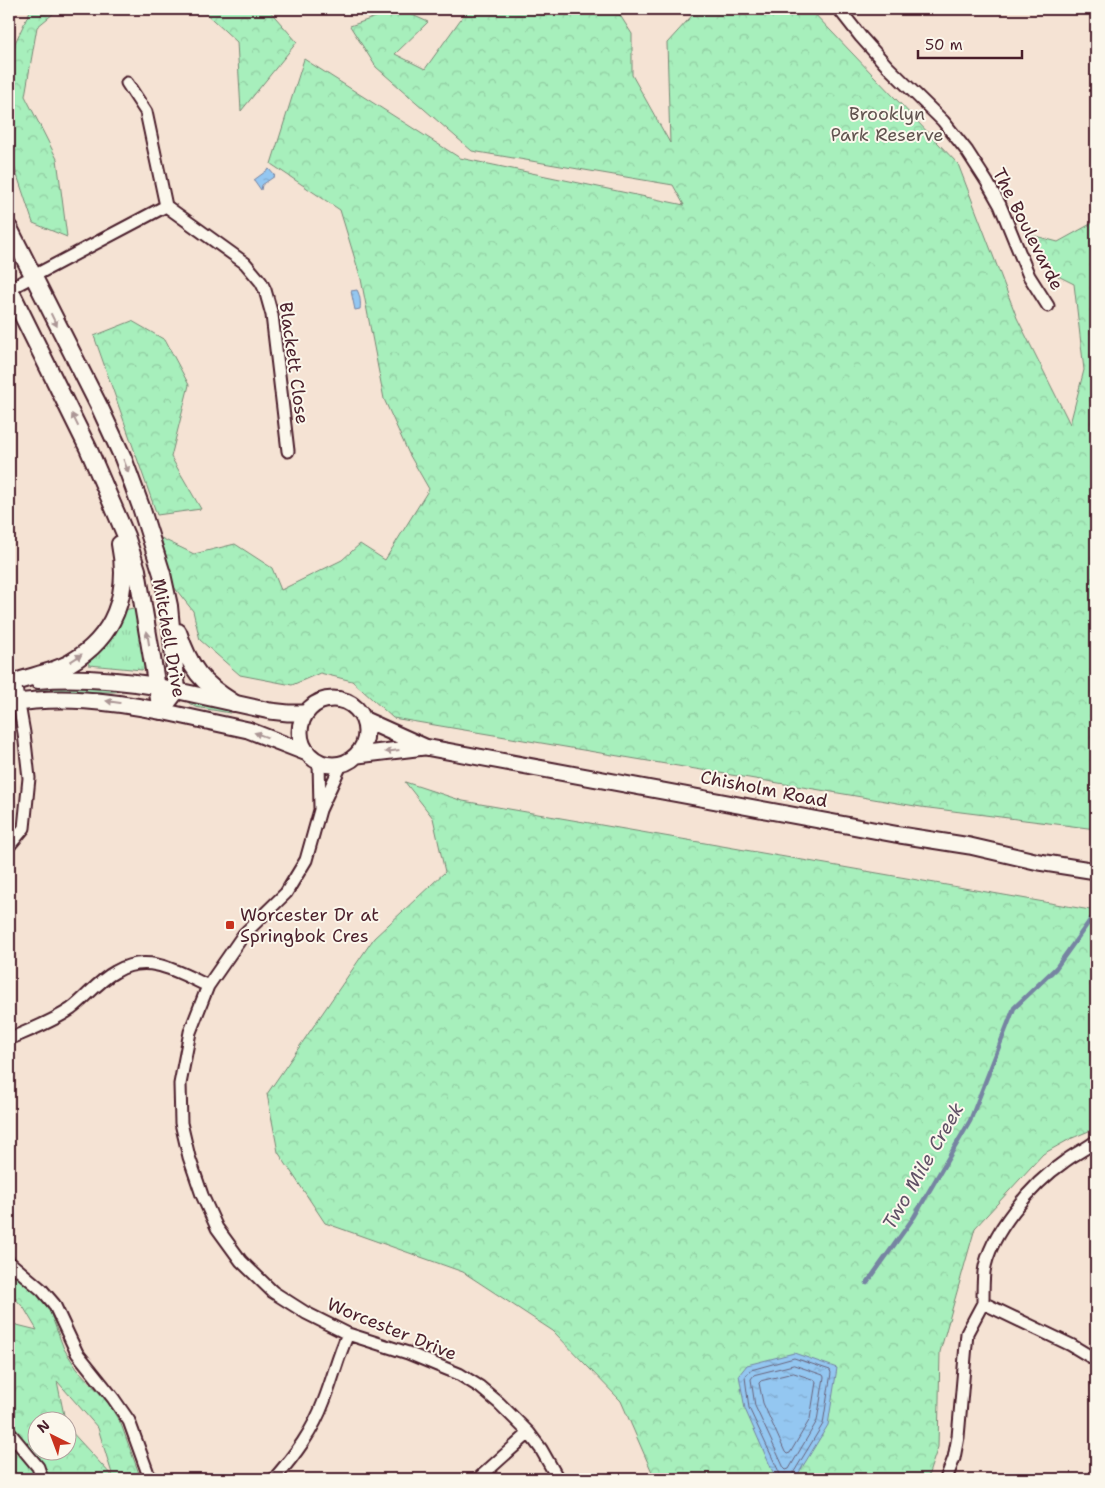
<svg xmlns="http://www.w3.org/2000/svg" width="1105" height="1488" font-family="'Shantell Sans',sans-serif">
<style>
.grass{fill:url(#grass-tufts);stroke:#788774}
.forest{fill:url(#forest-crowns);stroke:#788774;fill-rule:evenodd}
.water{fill:url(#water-ripples);stroke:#7684a2}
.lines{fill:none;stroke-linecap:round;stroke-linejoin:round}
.shore{stroke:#68627a;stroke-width:1}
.stream{stroke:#7684a2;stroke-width:4.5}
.minor-casing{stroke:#4a1f2b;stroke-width:15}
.tertiary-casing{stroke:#4a1f2b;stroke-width:19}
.secondary-casing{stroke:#4a1f2b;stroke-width:20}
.minor{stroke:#fbf7ec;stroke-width:11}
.tertiary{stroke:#fbf7ec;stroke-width:15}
.secondary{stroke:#fbf7ec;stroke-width:16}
.oneway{fill:#ab9695}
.poi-dot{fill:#c8321e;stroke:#fbf7ec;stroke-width:2}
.labels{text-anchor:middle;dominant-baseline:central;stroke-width:4;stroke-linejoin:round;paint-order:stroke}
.park-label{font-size:18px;fill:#61534f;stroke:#fbf7ec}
.street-label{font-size:18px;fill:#4a1f2b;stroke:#fbf7ec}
.poi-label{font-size:18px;fill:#4a1f2b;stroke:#fbf7ec;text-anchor:start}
.water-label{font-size:19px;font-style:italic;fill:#605166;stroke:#fbf7ec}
</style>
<defs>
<pattern id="grass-tufts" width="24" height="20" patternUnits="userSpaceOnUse" patternTransform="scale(1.25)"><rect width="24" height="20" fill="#a7efbc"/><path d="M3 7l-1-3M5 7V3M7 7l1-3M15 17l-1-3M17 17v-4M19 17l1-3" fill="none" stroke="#91cca2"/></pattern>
<pattern id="forest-crowns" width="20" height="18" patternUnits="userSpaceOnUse" patternTransform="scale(1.25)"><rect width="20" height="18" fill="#a7efbc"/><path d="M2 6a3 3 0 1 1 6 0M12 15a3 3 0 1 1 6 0" fill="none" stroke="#91cca2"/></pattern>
<pattern id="water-ripples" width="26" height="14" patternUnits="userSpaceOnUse" patternTransform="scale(1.25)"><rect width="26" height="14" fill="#94c7f1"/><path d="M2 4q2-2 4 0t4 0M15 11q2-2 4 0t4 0" fill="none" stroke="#81aacf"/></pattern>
</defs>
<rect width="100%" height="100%" fill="#f5e3d4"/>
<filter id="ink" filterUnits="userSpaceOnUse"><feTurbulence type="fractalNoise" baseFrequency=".02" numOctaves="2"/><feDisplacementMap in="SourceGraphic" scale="10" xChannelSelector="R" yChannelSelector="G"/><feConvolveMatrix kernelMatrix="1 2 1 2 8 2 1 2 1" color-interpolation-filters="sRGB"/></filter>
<g filter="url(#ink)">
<!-- grass -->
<path class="grass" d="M138,607L146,664L145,668L142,670L89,665L86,659L124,610Z
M42,684L137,689L112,692L73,691L37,693L36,688Z
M186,695L232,707L230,713L195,707L186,701Z"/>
<!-- forest -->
<path class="forest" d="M31,9H59L37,27L25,96L57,159L67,237L33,223L9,151V114L15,43Z
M201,9H268L297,42L241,111L237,42Z
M399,9L428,22L395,54L425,69L468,9H616L632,34V75L670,143L667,43L698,9H810L958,164L1017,318L1070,424L1084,370L1074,284L1050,272L1024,233L1058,242L1096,221V829L921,807L393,718L352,681L320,673L292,685L240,675L200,640L193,611L174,587L161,538L194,554L235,544L272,568L281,590L342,560L360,544L385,560L429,489L409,454L384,399L361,279L340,210L271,164L304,59L460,158L684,205L673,185L472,151L376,67L350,26Z
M132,321L165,340L189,385L171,457L201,509L157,515L94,336Z
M405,782L463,801L1096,911V1128L1070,1139L1043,1154L975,1228L940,1352L938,1447L927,1479H655L621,1401L553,1331L463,1272L325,1223L278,1152L267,1094L374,938L445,872L433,818Z
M9,1270L41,1297L50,1312L64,1349L77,1369L107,1401L121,1424L141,1479H9V1323L37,1330L24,1308L9,1292ZM57,1381L98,1428L113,1477L68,1428V1450H38V1420H65Z"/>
<!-- water -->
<path class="water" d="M269,169L275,176L262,185L261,190L254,180Z
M357,290C360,295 361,303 360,309L355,310L351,291Z
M794,1353L837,1368L828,1425L795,1479H776L745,1409L739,1375L747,1365Z"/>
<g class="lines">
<!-- shore -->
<path class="shore" d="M794,1365L823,1375L824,1377L817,1421L789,1469L786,1470L784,1468L755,1406L751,1379L754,1375Z
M794,1373L815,1380L816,1382L810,1419L790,1453L787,1454L785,1452L763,1403L759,1383L761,1381Z
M781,1479L780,1474L749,1408L745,1377L751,1370L794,1358L830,1370L831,1373L823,1424L792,1475L791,1479"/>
<!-- stream -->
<path class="stream" d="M867,1283L914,1217L970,1121L1014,1008L1056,968L1096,912"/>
<!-- minor casing -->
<g class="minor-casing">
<path id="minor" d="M839,9L861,37L887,66L943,121L967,151L987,182L1000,205L1029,276L1048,306
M127,83L146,112L166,206
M9,289L166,206L245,263L261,282L265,290L272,315L288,451
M319,763L320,808
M341,765L320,810L306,860L286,893L244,934L208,986L190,1032L180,1084L181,1123L189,1157L202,1195L217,1228L241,1261L273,1292L306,1313L348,1334L408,1353L437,1365L459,1374L480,1387L499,1403L529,1433L541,1449L558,1479
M9,846L24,828L29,778L24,733L15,682
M9,1039C30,1030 52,1022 71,1009C86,998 98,981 115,972C148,952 178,972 208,986
M1096,1141C1086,1149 1074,1154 1064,1162C1033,1183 989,1234 984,1272C983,1282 983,1293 983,1303L1071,1345L1096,1360
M9,1262L42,1290L54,1304L77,1353L113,1398L129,1421L150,1479
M9,1432L38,1467L42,1479
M274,1479C295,1455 313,1431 324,1401C333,1378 338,1356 348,1334
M478,1479L529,1433
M946,1479L954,1458L958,1437L967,1333L983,1303"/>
</g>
<!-- tertiary casing -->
<g class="tertiary-casing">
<path id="tertiary" d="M156,686L270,711L288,713H306
M300 732a33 33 0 1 1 66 0a33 33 0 1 1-66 0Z
M161,711L248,730L307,753
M365,720L425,747L900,835L970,846L1039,862L1096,871
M358,755L424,747"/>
</g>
<!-- secondary casing -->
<g class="secondary-casing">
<path id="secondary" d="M9,228L100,408L123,458L141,507L162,574L169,606L177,690L161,711
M9,288L88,448L126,536L137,570L161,711
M178,632C190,668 201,683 234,703
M38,680C78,676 117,680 156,686
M15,682C32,676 54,672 70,663C115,637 130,594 120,544
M9,704C60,695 110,701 161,711"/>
</g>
<!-- minor -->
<use href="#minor" class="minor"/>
<!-- tertiary -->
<use href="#tertiary" class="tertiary"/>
<!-- secondary -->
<use href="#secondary" class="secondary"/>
</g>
<!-- one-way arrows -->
<defs><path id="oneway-solid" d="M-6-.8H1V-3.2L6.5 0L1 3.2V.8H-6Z" transform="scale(1.25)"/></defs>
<g class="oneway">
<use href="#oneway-solid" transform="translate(54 320) rotate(64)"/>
<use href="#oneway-solid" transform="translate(75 420) rotate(-116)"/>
<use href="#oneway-solid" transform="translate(126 466) rotate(69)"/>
<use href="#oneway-solid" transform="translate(148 638) rotate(-99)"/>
<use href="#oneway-solid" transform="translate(76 658) rotate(-33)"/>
<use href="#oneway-solid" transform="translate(113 702) rotate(-172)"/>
<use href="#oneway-solid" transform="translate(261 735) rotate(-160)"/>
<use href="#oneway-solid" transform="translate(392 751) rotate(173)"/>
</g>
</g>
<!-- markers -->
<rect class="poi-dot" x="225" y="920" width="10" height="10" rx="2.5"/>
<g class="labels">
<!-- park labels -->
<g class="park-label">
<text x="887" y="114">Brooklyn<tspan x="887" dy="21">Park Reserve</tspan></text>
</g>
<!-- street labels -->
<g class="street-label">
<text transform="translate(1028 229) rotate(63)">The Boulevarde</text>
<text transform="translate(294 363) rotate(82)">Blackett Close</text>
<text transform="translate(169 638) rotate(80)">Mitchell Drive</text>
<text transform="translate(764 789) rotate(11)">Chisholm Road</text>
<text transform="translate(392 1329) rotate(22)">Worcester Drive</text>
</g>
<!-- poi labels -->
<g class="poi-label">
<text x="240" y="915">Worcester Dr at<tspan x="240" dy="21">Springbok Cres</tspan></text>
</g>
<!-- water labels -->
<g class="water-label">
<text transform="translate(923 1166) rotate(-60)">Two Mile Creek</text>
</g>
</g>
<!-- margin -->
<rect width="1105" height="1488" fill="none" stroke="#fbf7ec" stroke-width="30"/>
<rect x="15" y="15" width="1075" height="1458" fill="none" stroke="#4a1f2b" stroke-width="2" filter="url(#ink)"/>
<!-- north arrow -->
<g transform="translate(52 1436) rotate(318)"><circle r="24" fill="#fbf7ec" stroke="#b4a19f"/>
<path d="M0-4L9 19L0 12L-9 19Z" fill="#c8321e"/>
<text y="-8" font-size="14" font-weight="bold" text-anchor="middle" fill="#4a1f2b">N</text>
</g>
<!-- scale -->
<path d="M918 50v8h104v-8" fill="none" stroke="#4a1f2b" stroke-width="2.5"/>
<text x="925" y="50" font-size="15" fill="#4a1f2b" stroke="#fbf7ec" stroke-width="4" paint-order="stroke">50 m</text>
</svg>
